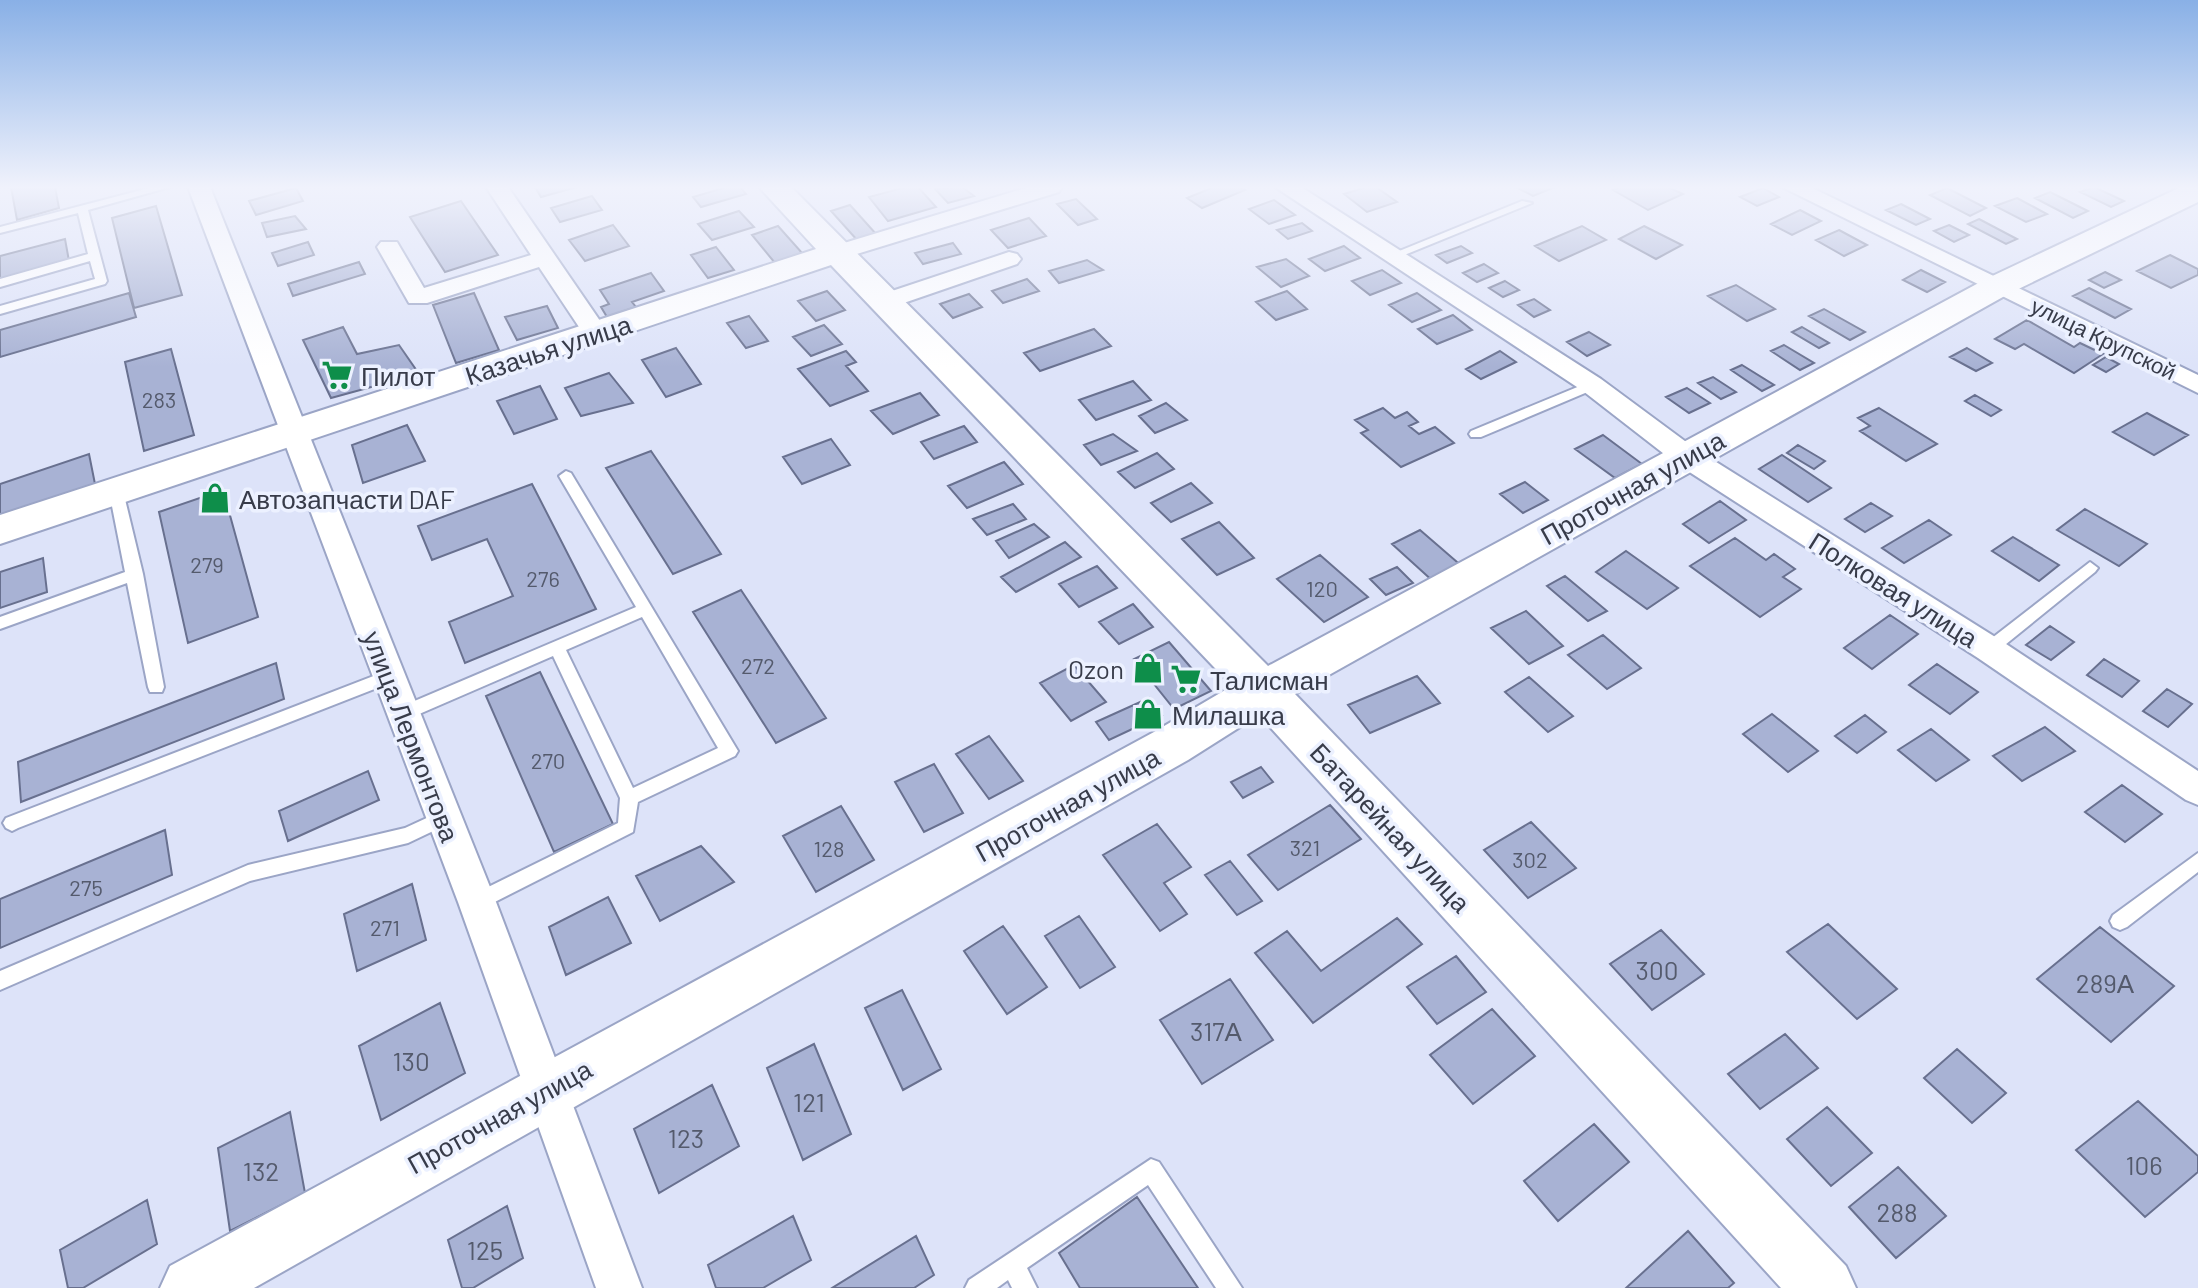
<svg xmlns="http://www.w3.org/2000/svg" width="2198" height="1288" font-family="Barlow,sans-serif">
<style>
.building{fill:#a8b2d4;stroke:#68708f;stroke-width:2}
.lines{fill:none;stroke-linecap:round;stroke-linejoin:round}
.lane-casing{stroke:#9ba5c6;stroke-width:4}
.street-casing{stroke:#9ba5c6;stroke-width:4}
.secondary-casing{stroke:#9ba5c6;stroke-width:4}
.lane{fill:#fff;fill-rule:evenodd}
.street{fill:#fff;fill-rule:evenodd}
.secondary{fill:#fff;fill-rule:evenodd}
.labels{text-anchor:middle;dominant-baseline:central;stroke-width:7;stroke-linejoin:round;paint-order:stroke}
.far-street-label{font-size:22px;fill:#383c4a;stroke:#ecf1ff}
.number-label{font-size:22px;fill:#545a6c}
.street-label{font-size:26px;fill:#383c4a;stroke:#ecf1ff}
.poi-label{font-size:26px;fill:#383c4a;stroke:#ecf1ff;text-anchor:start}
.near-number-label{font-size:26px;fill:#545a6c}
</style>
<rect width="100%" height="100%" fill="#dde3f9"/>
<!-- building -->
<path class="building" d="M11,187H55L59,208L17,220Z
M535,187H577L541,197Z
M727,187H740L746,194L701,207L693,197Z
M906,187H918L936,207L888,221L869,197Z
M962,187L974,196L948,203L935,189Z
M1214,187H1239L1245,190L1202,208L1187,198Z
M1367,187H1376L1397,202L1367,212L1344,194Z
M1516,187H1555L1533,196Z
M1621,187H1668L1683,194L1648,210L1613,190Z
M2094,187L2124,201L2111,207L2080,192Z
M296,188L303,201L256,215L249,201Z
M1763,188L1779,197L1757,206L1740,197Z
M1947,188L1986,208L1970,216L1930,195Z
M2050,192L2088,211L2073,218L2035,198Z
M592,196L602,210L560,222L551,208Z
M2017,198L2047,214L2026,222L1995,206Z
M1076,199L1097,219L1078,225L1057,204Z
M1274,200L1295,215L1269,224L1249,209Z
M461,201L498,255L445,272L410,217Z
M1901,204L1930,219L1916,225L1886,210Z
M850,205L877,235L858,241L831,211Z
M156,206L182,295L134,308L112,218Z
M1800,210L1821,221L1792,235L1771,224Z
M739,211L754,227L712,240L698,224Z
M295,216L306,229L267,237L262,223Z
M1029,218L1046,236L1008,248L991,230Z
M1979,219L2017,239L2006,244L1968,224Z
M1302,223L1312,231L1288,239L1277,230Z
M613,225L629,246L585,261L569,240Z
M1949,225L1969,235L1954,242L1934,231Z
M778,226L803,254L775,263L752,235Z
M1582,226L1606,240L1559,261L1535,246Z
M1644,226L1682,245L1656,259L1619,239Z
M1839,230L1867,245L1844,256L1816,240Z
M65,239L69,261L0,279V256Z
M308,242L314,255L278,266L272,253Z
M953,243L961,254L923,264L915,253Z
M1344,246L1360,258L1325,271L1309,259Z
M1461,246L1472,253L1447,263L1436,255Z
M716,247L734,270L708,278L691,255Z
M2170,255L2198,269V275L2171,288L2137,271Z
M1286,259L1309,276L1281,287L1257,267Z
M1087,260L1103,270L1059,283L1049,271Z
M359,262L365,274L293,296L288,284Z
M1484,264L1498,273L1477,282L1463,273Z
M1382,270L1401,283L1370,295L1352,281Z
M1921,270L1945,282L1927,292L1903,280Z
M2105,272L2121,280L2104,288L2089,280Z
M651,273L664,291L632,302L636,307L607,317L601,307L609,304L600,290Z
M1027,279L1039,291L1003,303L992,291Z
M1505,281L1519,290L1503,297L1489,288Z
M1736,285L1775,309L1747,321L1708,296Z
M2089,288L2131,309L2115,318L2073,296Z
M827,291L845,310L816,321L798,301Z
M1287,291L1307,309L1276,320L1256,302Z
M129,293L136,317L0,357V330Z
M474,293L499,350L456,363L433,305Z
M1417,293L1441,310L1412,322L1389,305Z
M969,294L982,307L953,318L940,304Z
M1534,299L1550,310L1534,317L1518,305Z
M547,306L558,328L517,340L505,317Z
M1824,309L1865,332L1850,340L1809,316Z
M1453,315L1472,330L1437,344L1418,329Z
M749,316L768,341L746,348L727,323Z
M2027,320L2074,347L2080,343L2103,354L2074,373L2024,344L2015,349L1995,339Z
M824,325L842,344L811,356L793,337Z
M343,327L357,354L399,345L419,374L331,398L303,340Z
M1802,327L1829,343L1819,348L1792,332Z
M1094,329L1111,346L1040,371L1024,353Z
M1589,332L1610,345L1587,356L1567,342Z
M1784,345L1814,363L1800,370L1771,351Z
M676,348L701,384L666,397L642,360Z
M1967,348L1992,363L1976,371L1950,357Z
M171,349L194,435L144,451L125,362Z
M846,351L856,362L846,366L868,391L830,406L798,369Z
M1500,351L1516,362L1481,379L1466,369Z
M2106,357L2119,364L2106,372L2093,365Z
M1742,365L1774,385L1762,391L1731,370Z
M609,373L633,403L581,416L565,388Z
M1713,377L1736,392L1721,399L1698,383Z
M1133,381L1151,400L1096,420L1079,400Z
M540,386L557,419L514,434L497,401Z
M1687,388L1710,403L1689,413L1666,397Z
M920,393L939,415L893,434L871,411Z
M1975,395L2001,410L1991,416L1965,401Z
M1166,403L1187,420L1155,433L1139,416Z
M1383,408L1395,418L1407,412L1418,422L1409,426L1419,434L1435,427L1454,443L1401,467L1361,433L1368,430L1355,420Z
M1879,408L1937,444L1906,461L1860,431L1870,426L1858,418Z
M2147,413L2188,435L2154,455L2113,432Z
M407,425L425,461L363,483L352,445Z
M964,426L977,442L934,459L921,442Z
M1113,434L1137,451L1101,465L1084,445Z
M1603,435L1642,464L1615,478L1575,449Z
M831,439L850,465L802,484L783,457Z
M1798,445L1825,461L1814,469L1787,453Z
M651,451L721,554L673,574L606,468Z
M1157,453L1174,469L1135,488L1118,472Z
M89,454L95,484L0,515V484Z
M1782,455L1831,488L1808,502L1759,469Z
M1004,462L1023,484L967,508L948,486Z
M1525,482L1548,500L1523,513L1500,494Z
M1191,483L1212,503L1171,522L1151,503Z
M532,484L596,609L465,663L449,622L513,596L487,539L432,560L418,526Z
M223,490L258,617L188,643L159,512Z
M1720,501L1746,520L1709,543L1683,524Z
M1871,503L1892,516L1865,532L1845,519Z
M1013,504L1026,519L987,535L973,519Z
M2085,509L2147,544L2119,566L2057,530Z
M1929,520L1951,535L1904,563L1882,548Z
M1219,522L1254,558L1217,575L1182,539Z
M1034,524L1049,537L1009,558L996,541Z
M1420,530L1464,568L1435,583L1392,544Z
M2013,537L2059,565L2039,581L1992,551Z
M1735,538L1766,560L1774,554L1795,569L1783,577L1801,589L1760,617L1690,566Z
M1065,542L1081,557L1016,592L1001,577Z
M1626,551L1678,588L1647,609L1596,572Z
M1320,555L1368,597L1324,622L1277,579Z
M43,558L47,592L0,608V572Z
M1097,566L1117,588L1079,607L1059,584Z
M1397,567L1413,583L1386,595L1370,579Z
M1565,576L1607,611L1588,621L1547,586Z
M741,590L826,718L776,743L693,612Z
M1133,604L1153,627L1119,644L1099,622Z
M1526,611L1563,646L1529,664L1491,628Z
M1890,615L1918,634L1872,669L1844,648Z
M2050,626L2074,642L2051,660L2026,645Z
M1603,635L1641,668L1607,689L1568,655Z
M1169,642L1211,691L1174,709L1134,659Z
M2104,659L2139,681L2122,697L2087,675Z
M276,663L284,699L21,802L18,762Z
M1937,664L1978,692L1950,714L1909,685Z
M1074,665L1106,702L1071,721L1040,683Z
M540,672L613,824L554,852L486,696Z
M1417,676L1440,703L1370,733L1348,705Z
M1529,677L1573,716L1548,732L1505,692Z
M2167,689L2192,704L2168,727L2143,711Z
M1149,698L1162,715L1109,740L1096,722Z
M1772,714L1818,751L1788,772L1743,734Z
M1865,715L1886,732L1857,753L1835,736Z
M2045,727L2075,751L2022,781L1993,756Z
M1931,729L1969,760L1936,781L1898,750Z
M989,736L1023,781L989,799L956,754Z
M934,764L963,813L924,832L895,782Z
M1261,767L1273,782L1243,798L1231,782Z
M368,771L379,800L288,841L279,811Z
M2122,785L2162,814L2125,842L2085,812Z
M1330,805L1361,839L1278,890L1248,855Z
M841,806L874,860L816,892L783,836Z
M1531,822L1576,868L1528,898L1484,850Z
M1157,824L1191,867L1164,883L1187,914L1160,931L1103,855Z
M165,830L172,875L0,948V899Z
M701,846L734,882L660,921L636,876Z
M1230,861L1262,901L1237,915L1205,875Z
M412,884L426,940L357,971L344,914Z
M608,897L631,943L566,975L549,927Z
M1079,916L1115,967L1080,988L1045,936Z
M1397,918L1422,944L1313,1023L1255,953L1287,931L1321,971Z
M1828,924L1897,989L1857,1019L1787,952Z
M1003,926L1047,987L1007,1014L964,951Z
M2100,927L2174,986L2111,1042L2037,979Z
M1661,930L1704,974L1652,1010L1610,964Z
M1456,956L1486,992L1437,1024L1407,987Z
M1230,979L1273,1040L1202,1084L1160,1020Z
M902,990L941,1069L903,1090L865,1008Z
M440,1003L465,1073L381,1120L359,1046Z
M1492,1009L1535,1056L1473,1104L1430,1055Z
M1785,1034L1818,1068L1760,1109L1728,1074Z
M814,1044L851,1134L803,1160L767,1068Z
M1957,1049L2006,1093L1972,1123L1924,1078Z
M712,1085L739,1146L659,1193L634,1129Z
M2138,1101L2198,1156V1172L2145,1217L2076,1150Z
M1827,1107L1872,1153L1831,1186L1787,1139Z
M290,1112L305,1193L230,1231L218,1148Z
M1594,1124L1629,1162L1558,1221L1524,1181Z
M1898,1167L1946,1216L1896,1258L1849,1207Z
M1137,1197L1198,1288H1080L1059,1253Z
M147,1200L157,1244L83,1288H68L60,1250Z
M507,1206L523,1258L473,1288H462L448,1240Z
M793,1216L811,1260L763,1288H716L708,1265Z
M1688,1231L1734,1283L1728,1288H1626Z
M916,1236L934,1275L914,1288H832Z"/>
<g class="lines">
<!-- lane casing -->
<g class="lane-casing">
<path id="lane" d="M153,187H170L88,210L107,281L105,284L0,314V306L95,279L90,261L0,287V279L88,254L78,213L0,233V227Z
M1522,201L1532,203L1397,258L1387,256Z
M1592,381L1599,385L1597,388L1481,437H1471L1469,434L1471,431Z
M566,471L571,473L738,751L735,756L638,802L633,832L477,911L470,908L468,902L470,896L618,823L620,798L553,656L410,718H398L396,713L398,708L636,607L559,476ZM642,617L718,748L633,788L566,650Z
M116,486L123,491L143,574L164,687L162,692H150L148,687L127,583L0,629V617L125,572L109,491Z
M2090,562L2098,568L2095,572L1995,653H1983L1981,649L1983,645Z
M389,670L395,671L397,676L395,681L18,828L12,831L6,828L3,823L6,818Z
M444,810L450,813L453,818L450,823L408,843L250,881L0,990V971L248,865L405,828Z
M2198,853V872L2127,927L2120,930L2113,927L2110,921L2113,915Z
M1151,1159L1159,1162L1242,1288H1216L1148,1185L1027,1268L1037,1288H1012L1008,1280L997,1288H965L969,1280Z"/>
</g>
<!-- street casing -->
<g class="street-casing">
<path id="street" d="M188,187H210L496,902L642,1288H596L458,902Z
M486,187H508L609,334L605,339H587L539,267L427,303H409L377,247L381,242H397L424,288L531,255Z
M1029,187H1062L1059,192L847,257H831L827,252L831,247Z
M1275,187H1301L1601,379L1697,450L2000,640L2198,771V805L2186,800L1978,658L1677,464L1583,391Z
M1782,187H1810L2198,375V393Z
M1009,252L1017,254L1021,259L1017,264L895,306H877L874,301L877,296Z"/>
</g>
<!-- secondary casing -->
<g class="secondary-casing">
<path id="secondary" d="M759,187H791L1268,666L1986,279L2181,187H2198V202L2010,293L1295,694L1846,1266L1856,1288H1781L1259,715L1188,760L254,1288H160L170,1266L1154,732L1232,686L831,265L0,544V515L816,249Z"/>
</g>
<!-- lane -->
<use href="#lane" class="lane"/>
<!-- street -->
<use href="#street" class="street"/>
<!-- secondary -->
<use href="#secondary" class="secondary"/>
</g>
<!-- sky -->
<linearGradient id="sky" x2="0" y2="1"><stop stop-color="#89b0e6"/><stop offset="0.51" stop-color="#f0f2fc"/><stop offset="1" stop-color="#f0f2fc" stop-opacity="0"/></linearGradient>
<rect width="2198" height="367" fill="url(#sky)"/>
<!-- icons -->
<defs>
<g id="supermarket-bare" transform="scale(2.4)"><path d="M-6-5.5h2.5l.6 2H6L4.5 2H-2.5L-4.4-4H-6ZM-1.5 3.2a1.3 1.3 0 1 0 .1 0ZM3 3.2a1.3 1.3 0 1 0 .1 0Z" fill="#0e8e4a" stroke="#ecf1ff" stroke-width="2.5" paint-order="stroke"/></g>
<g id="shop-bare" transform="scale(2.4)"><path d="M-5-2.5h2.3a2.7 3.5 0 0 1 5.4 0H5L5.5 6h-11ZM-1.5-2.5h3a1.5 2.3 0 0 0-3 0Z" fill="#0e8e4a" stroke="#ecf1ff" stroke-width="2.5" paint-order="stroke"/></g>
</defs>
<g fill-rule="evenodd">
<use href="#supermarket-bare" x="337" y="375"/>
<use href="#shop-bare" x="215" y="498"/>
<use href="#shop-bare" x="1148" y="668"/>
<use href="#supermarket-bare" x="1186" y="679"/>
<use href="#shop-bare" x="1148" y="714"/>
</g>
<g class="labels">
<!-- far-street labels -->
<g class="far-street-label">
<text transform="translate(2104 338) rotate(26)">улица Крупской</text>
</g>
<!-- number labels -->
<g class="number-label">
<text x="159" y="399">283</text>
<text x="207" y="564">279</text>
<text x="543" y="578">276</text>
<text x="1322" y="588">120</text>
<text x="758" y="665">272</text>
<text x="548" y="760">270</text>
<text x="1305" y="847">321</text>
<text x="829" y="848">128</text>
<text x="1530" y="859">302</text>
<text x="86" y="887">275</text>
<text x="385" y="927">271</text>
</g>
<!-- street labels -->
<g class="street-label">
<text transform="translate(548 349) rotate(-18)">Казачья улица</text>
<text transform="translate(1632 487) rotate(-29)">Проточная улица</text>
<text transform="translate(1894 589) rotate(32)">Полковая улица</text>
<text transform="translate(412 736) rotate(69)">улица Лермонтова</text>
<text transform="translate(1067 804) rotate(-29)">Проточная улица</text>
<text transform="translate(1391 827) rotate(47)">Батарейная улица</text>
<text transform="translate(499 1116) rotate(-29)">Проточная улица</text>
</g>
<!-- poi labels -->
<g class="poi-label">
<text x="361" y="375">Пилот</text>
<text x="239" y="498">Автозапчасти DAF</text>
<text x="1124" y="668" text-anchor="end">Ozon</text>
<text x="1210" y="679">Талисман</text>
<text x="1172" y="714">Милашка</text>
</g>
<!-- near-number labels -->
<g class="near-number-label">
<text x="1657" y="969">300</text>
<text x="2105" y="982">289А</text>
<text x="1216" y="1030">317А</text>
<text x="411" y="1060">130</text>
<text x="809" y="1101">121</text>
<text x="686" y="1137">123</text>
<text x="2144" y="1164">106</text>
<text x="261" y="1170">132</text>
<text x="1897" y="1211">288</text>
<text x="485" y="1249">125</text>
</g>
</g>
</svg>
